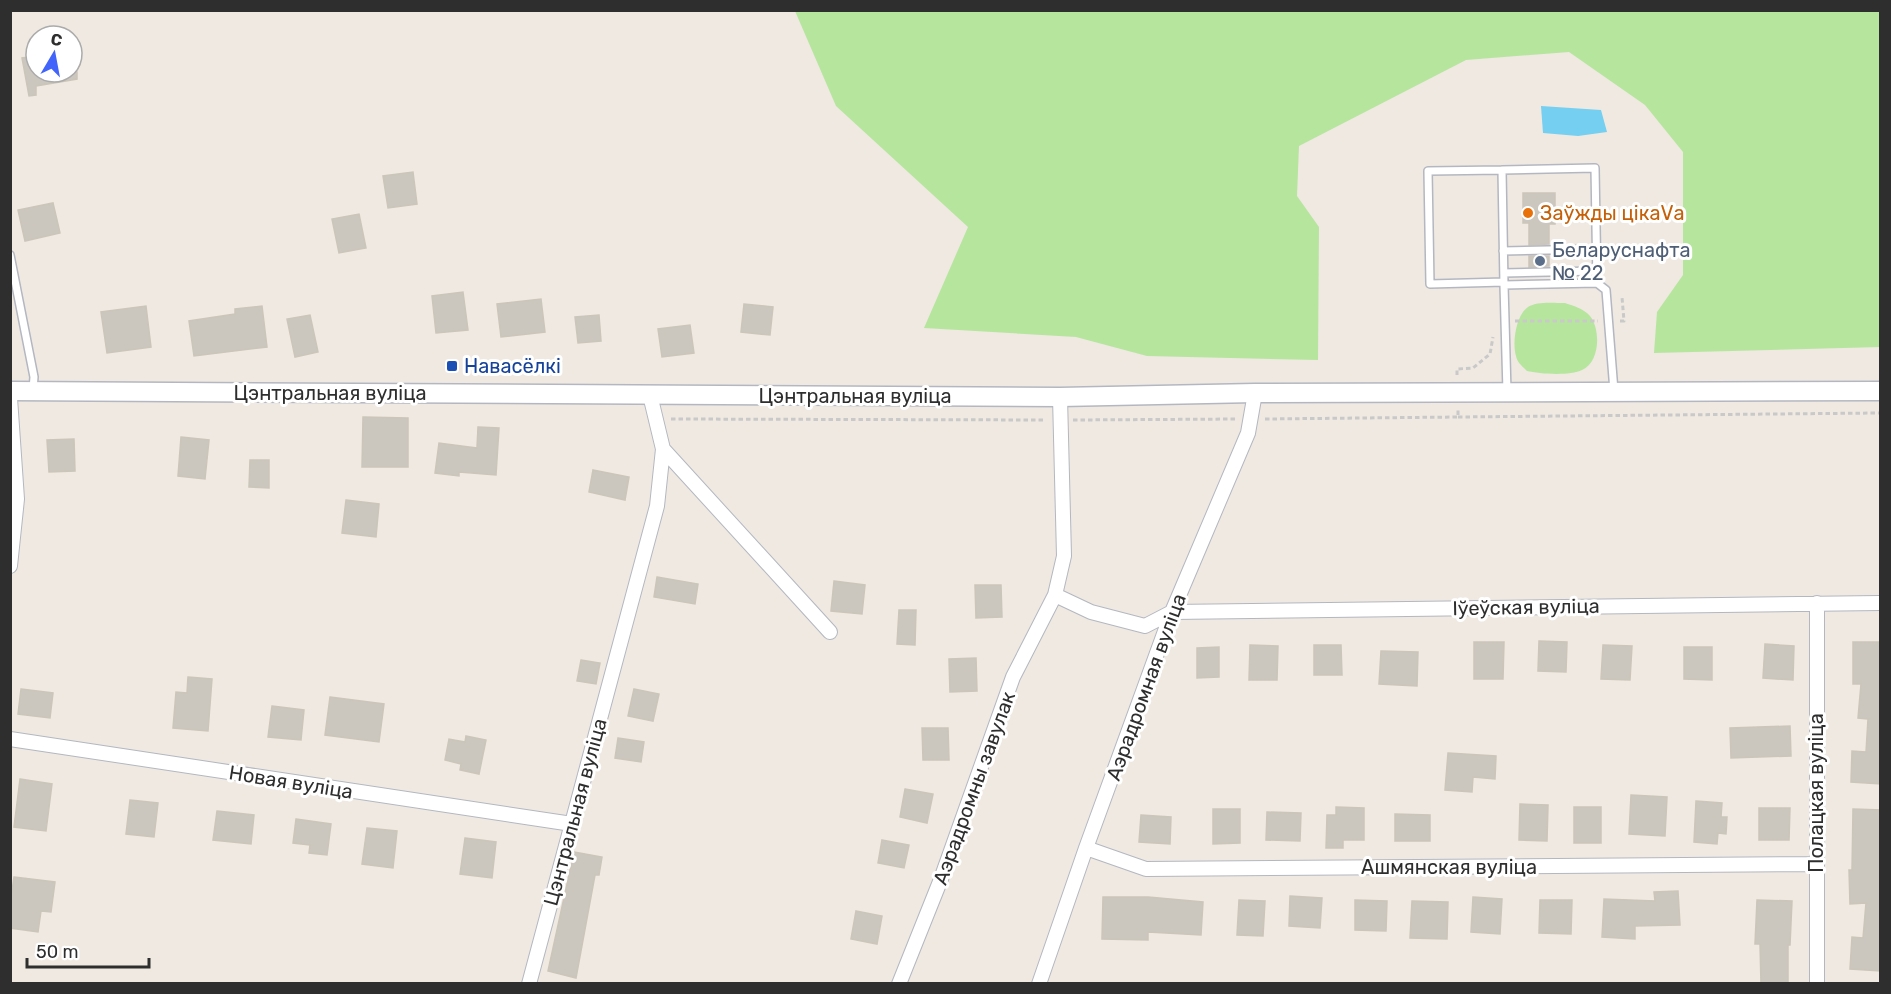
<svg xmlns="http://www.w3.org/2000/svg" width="1891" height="994" font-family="Rubik,sans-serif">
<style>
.green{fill:#b6e59e}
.water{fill:#75cff0}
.building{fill:#cbc7bf;stroke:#cbc5ba;stroke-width:1.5}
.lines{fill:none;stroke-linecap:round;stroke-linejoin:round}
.lane-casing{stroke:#b4b7c1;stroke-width:10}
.street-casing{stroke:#b4b7c1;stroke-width:16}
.secondary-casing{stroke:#b4b7c1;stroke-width:21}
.path{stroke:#c9c9c9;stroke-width:3;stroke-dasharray:4.5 3;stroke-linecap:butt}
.lane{stroke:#fff;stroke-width:7}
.street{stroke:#fff;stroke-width:14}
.secondary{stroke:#fff;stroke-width:18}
.food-dot{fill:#e8710a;stroke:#fff;stroke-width:2}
.service-dot{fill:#5c6f8a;stroke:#fff;stroke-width:2}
.transit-dot{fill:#1a4fb4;stroke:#fff;stroke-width:2}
.labels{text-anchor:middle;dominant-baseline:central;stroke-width:6;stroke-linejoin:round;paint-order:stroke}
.food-label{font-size:20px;fill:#c56008;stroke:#fff;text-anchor:start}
.service-label{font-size:20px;fill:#4e5e75;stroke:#fff;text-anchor:start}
.transit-label{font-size:20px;fill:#164399;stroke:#fff;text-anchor:start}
.street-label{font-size:20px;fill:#2e2e2e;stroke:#fff}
</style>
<rect width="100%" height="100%" fill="#efe9e1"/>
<!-- green -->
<path class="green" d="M795,11H1880V347L1654,353L1657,312L1683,275V152L1645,105L1569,52L1466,60L1299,146L1297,196L1319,227L1318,360L1147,356L1076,337L924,328L968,227L836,106Z
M1565,303C1574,306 1584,309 1590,316C1601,330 1600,362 1582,370C1570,376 1540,374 1527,371C1522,366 1517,362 1516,356C1512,343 1516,315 1528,307C1537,301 1554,303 1565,303Z"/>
<!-- water -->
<path class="water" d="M1541,106L1601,110L1607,132L1578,136L1543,133Z"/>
<!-- building -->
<path class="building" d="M36,56V72H77V79L36,86V95L29,96L22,58Z
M413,172L417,204L388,208L383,176Z
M1523,193H1555V224H1549V244L1529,245V223H1523Z
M53,203L60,233L25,241L18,210Z
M359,214L366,248L339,253L332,219Z
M1529,256H1549V266L1529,267Z
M463,292L468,330L436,333L432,296Z
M541,299L545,332L501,337L497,304Z
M744,304L773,307L770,335L741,332Z
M146,306L151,347L107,353L101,312Z
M262,306L267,347L194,356L189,321L235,314V309Z
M310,315L318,352L295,357L287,319Z
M599,315L601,341L578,343L575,317Z
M690,325L694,353L662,357L658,329Z
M363,417L408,418V467H362Z
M478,427L499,428L496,475L459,472V476L435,473L439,443L477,448Z
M181,437L209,440L205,479L178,476Z
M74,439L75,471L49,472L47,440Z
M250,460H269V488L249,487Z
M593,470L629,477L625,500L589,492Z
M346,500L379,504L376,537L342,533Z
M657,577L698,584L695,604L654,597Z
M834,581L865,585L862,614L831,611Z
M975,585H1001L1002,617L976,618Z
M899,610H916L915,645L897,644Z
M1539,641L1567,642L1566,672L1538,671Z
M1474,642H1504L1503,679H1474Z
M1853,642H1881V784L1851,782L1852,751L1866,752L1868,719L1858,718L1861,684H1853Z
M1765,644L1794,646L1793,680L1763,678Z
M1250,645L1278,646L1277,680H1249Z
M1314,645H1341L1342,675H1314Z
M1603,645L1632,646L1630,680L1601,679Z
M1219,647V677L1197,678V648Z
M1684,647H1712V680L1684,679Z
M1381,651L1418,652L1417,686L1379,684Z
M976,658L977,691L950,692L949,659Z
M581,660L600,663L596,684L577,681Z
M188,677L212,679L208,731L173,728L176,692L187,693Z
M21,689L53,693L50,718L18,714Z
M634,689L659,694L653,721L628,716Z
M330,697L384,704L379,742L325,735Z
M272,706L304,710L301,740L268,737Z
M1790,726L1791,756L1731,758L1730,728Z
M922,728H948L949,760H923Z
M466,736L486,740L479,774L460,770L461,764L445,760L449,739L465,742Z
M618,738L644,742L641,762L615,758Z
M1448,753L1496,756L1495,779L1473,777L1472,792L1445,790Z
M20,779L52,784L46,831L14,827Z
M905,789L933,794L927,823L900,817Z
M1631,795L1667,797L1665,836L1629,834Z
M130,800L158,803L154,837L126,834Z
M1696,801L1722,803L1721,817H1727L1726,834L1718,833L1717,844L1694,842Z
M1520,804L1548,805L1547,841L1519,840Z
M1336,807L1364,808V840H1343V848H1326L1327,815H1336Z
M1574,807H1601V843H1574Z
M1759,808H1790L1789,840H1759Z
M1213,809H1240V843L1213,844Z
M1853,809L1881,810V971L1850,969L1852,937L1863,938L1866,903L1850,904L1849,870H1852Z
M217,811L254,815L251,844L213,840Z
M1267,812L1301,813L1300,841L1266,840Z
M1395,814L1430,815V841H1395Z
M1141,815L1171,817L1170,844L1139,842Z
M296,819L331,824L327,855L309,853L310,845L293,843Z
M367,828L397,831L393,868L362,864Z
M465,838L496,842L492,878L460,874Z
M882,840L909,845L904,868L878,863Z
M574,852L602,857L599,875H595L576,978L548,971Z
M14,877L55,882L51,912L41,911L38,932L10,928V904Z
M1678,891L1680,925L1635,926V939L1602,937L1604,899L1655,901L1654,892Z
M1290,896L1322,898L1320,928L1289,926Z
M1103,897H1148L1203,902L1201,935L1148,932V940L1102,939Z
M1473,897L1502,899L1500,934L1471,932Z
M1239,900L1265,901L1263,936L1237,935Z
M1355,900L1387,901L1386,931L1355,930Z
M1540,900H1572L1571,934L1539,933Z
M1757,900L1792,901L1790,945H1788V984H1761L1760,944H1755Z
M1412,901L1448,902L1447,939L1410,938Z
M856,911L882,916L877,944L851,939Z"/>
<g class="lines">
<!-- lane casing -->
<g class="lane-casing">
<path id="lane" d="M1502,170L1428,171L1430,284L1504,282
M1503,251L1596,249
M10,255L34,377L33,389
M1504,273L1597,271
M1504,285L1502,170L1595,168L1597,283
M1507,392L1504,285L1597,283L1606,290L1614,391"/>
</g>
<!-- street casing -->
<g class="street-casing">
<path id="street" d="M10,398L17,499L10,566
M663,449L830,632
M1055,595L1091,612L1145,626L1172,612L1880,603
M10,739L572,824
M1086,848L1146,869L1816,864
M529,984L657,506L663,449L650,395
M899,984L941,879L1013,677L1055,595L1064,556L1060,397
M1039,984L1086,848L1172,612L1248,433L1255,393
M1817,984V603"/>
</g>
<!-- secondary casing -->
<g class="secondary-casing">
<path id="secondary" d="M10,391L1060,397L1255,393L1880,391"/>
</g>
<!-- path -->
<path class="path" d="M1515,321H1598
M1620,321H1624L1622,297
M1457,375V369L1473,368L1490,354L1493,337
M1458,417L1880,413
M671,419L1046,420
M1265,419L1458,417V409
M1073,420L1238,419"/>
<!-- lane -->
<use href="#lane" class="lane"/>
<!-- street -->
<use href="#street" class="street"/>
<!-- secondary -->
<use href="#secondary" class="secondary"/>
</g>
<!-- markers -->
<circle class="food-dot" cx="1528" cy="213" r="6"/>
<circle class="service-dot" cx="1540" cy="261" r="6"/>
<rect class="transit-dot" x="446" y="360" width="12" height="12" rx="3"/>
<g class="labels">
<!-- food labels -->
<g class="food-label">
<text x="1540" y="213">Заўжды цікаVа</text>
</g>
<!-- service labels -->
<g class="service-label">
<text x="1552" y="250">Беларуснафта<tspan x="1552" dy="23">№ 22</tspan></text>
</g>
<!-- transit labels -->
<g class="transit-label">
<text x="464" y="366">Навасёлкі</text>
</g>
<!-- street labels -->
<g class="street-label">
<text x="330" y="393">Цэнтральная вуліца</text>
<text x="855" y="396">Цэнтральная вуліца</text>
<text transform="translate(1526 607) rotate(-1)">Іўеўская вуліца</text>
<text transform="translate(1146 687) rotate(-70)">Аэрадромная вуліца</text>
<text transform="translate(291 782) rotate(9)">Новая вуліца</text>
<text transform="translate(974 788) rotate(-70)">Аэрадромны завулак</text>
<text transform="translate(1816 793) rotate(-90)">Полацкая вуліца</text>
<text transform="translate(575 812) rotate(-75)">Цэнтральная вуліца</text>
<text x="1449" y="867">Ашмянская вуліца</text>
</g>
</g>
<!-- border -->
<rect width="1891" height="994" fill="none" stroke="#2e2e2e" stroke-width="24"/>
<!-- north arrow -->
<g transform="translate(54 54) rotate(10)"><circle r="28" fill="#ffffff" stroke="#ababab" stroke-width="1.5"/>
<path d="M0-4.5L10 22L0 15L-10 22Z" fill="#4264fb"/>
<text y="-9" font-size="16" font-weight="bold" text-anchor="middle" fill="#2e2e2e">С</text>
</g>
<!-- scale -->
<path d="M27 958v9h122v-9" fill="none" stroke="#2e2e2e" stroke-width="3"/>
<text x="36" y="958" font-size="18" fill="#2e2e2e" stroke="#ffffff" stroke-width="4.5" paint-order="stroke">50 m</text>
</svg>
